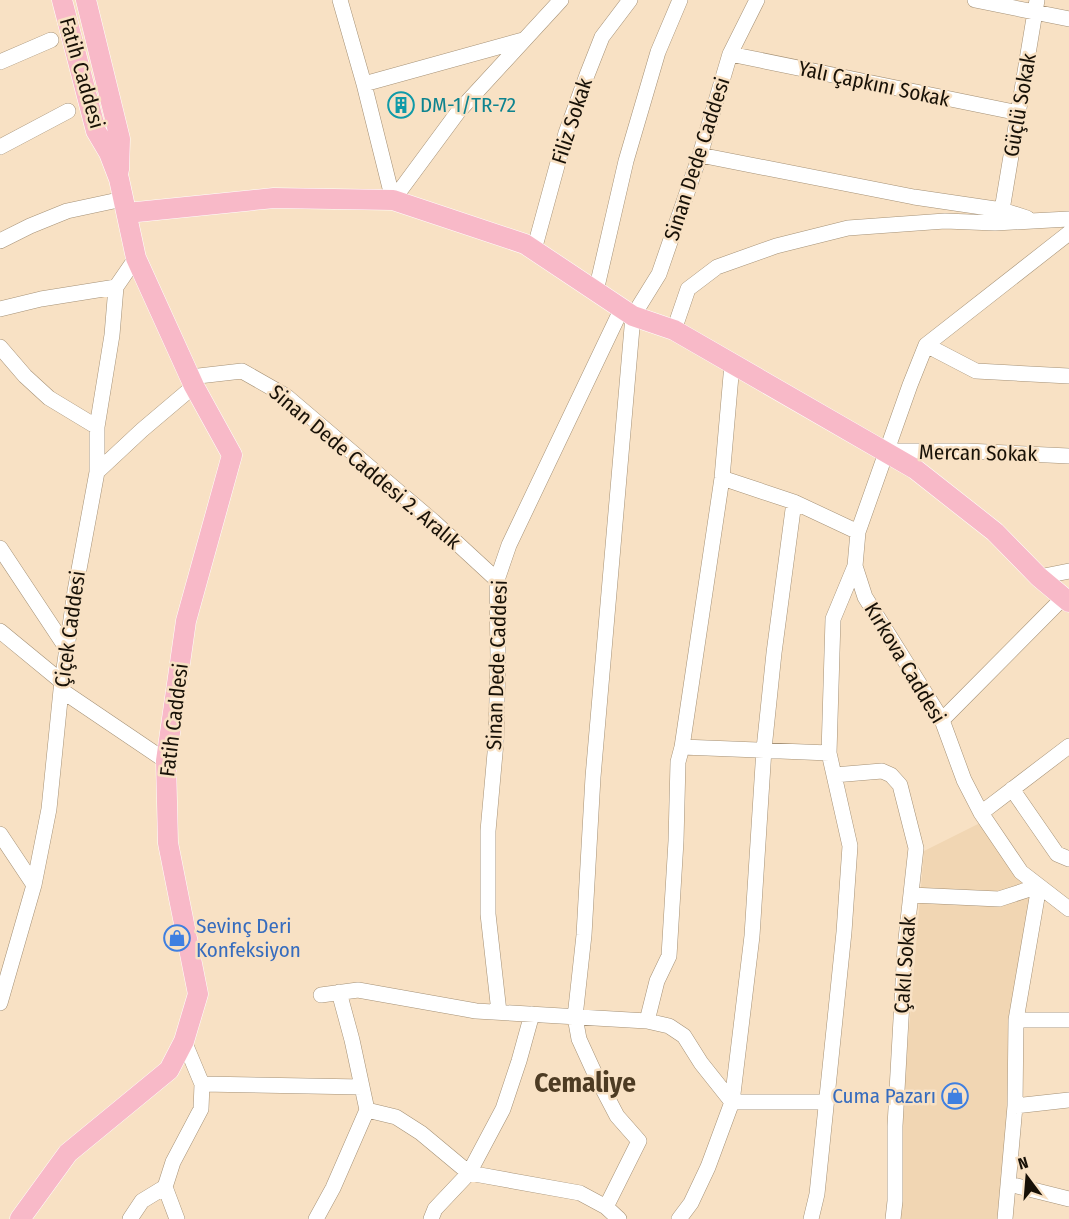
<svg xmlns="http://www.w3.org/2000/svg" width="1069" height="1219" font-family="'Fira Sans Condensed',sans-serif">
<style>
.built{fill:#f1d6b3}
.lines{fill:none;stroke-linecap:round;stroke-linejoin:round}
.minor-casing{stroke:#a59176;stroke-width:16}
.major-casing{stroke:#fff;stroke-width:21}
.minor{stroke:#fff;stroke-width:15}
.major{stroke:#f8b9c8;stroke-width:20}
.labels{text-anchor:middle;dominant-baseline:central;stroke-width:5;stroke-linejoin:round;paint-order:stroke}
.street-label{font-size:21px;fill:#181107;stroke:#f8e1c4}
.culture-label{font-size:21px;fill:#0d838f;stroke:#f8e1c4;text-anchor:start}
.shop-label{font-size:21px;fill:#366cbe;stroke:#f8e1c4;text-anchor:start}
.district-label{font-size:27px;font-weight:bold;fill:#4d3b23;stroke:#f8e1c4}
</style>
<rect width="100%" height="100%" fill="#f8e1c4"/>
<!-- built -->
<path class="built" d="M980,823L1039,886L1008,1019L1006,1174L1000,1219H893L924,851Z"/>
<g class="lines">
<!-- minor casing -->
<g class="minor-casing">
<path id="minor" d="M340,0L364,84L393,200
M975,0L1069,19
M730,54L1019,113
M0,62L51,40
M364,84L523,40
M0,147L68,111
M700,155L914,197L1002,210L1027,218
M393,200L458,112L561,0
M1002,210L1037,0
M1069,233L926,345L910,385L858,532L855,566L865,597L942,720L964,780L981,813L1021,872L1069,909
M0,241L30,226L67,211L123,199
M534,250L566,133L587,75L602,37L630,0
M596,291L626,161L658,52L680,0
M0,309L41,299L116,287
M674,330L688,289L717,267L776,246L848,228L945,221L995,223L1069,219
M926,345L976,371L1069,376
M0,347L25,376L49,398L97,427
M190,377L242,371L286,396L433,521L497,580
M886,451H967L1069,456
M97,472L142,430L194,386
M722,478L794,502L858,532
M0,548L67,649
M1039,577L1069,571
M0,631L62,682
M61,690L166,761
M942,720L1064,597
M682,747L829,753
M834,775L882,771L891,775L900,785L916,848L905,948L895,1126V1201L893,1219
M1012,789L1057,854L1069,859
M981,813L1069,746
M0,834L34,885
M911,895L999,899L1039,886L1016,1020L1015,1106L1005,1219
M321,995L358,990L476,1011L647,1021L669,1026L684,1036L701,1063L732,1102H826
M0,1003L34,885L49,809L61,690L75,591L97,472V427L112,335L116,287L136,258
M499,1012L488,914V831L496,742L498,657L497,580L509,545L622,308
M1016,1020H1069
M647,1021L657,981L669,956L676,841L678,762L682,747L722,478L732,364
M202,1084L362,1087
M1015,1106L1069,1100
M367,1110L396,1117L421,1133L469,1173L580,1193L606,1207L619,1219
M1009,1184L1069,1199
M606,1207L639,1141L617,1116L595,1074L579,1039L575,1017L584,935L593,777L633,316L659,274L700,155L730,54L757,0
M130,1219L142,1201L165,1187
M177,1219L165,1187L173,1162L201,1109L202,1084L184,1041
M316,1219L333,1188L367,1110L352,1040L339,992
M431,1219L435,1209L469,1173L503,1109L519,1061L532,1014
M679,1219L691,1203L708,1167L732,1102L752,936L764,749L774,653L794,502
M811,1219L817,1194L844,932L850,846L829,753L833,619L855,566"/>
</g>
<!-- major casing -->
<g class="major-casing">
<path id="major" d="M86,0L120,139L119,170
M127,213L274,198L393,200L525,244L633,316L674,330L915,469L995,532L1039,577L1069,602
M20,1219L68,1153L169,1070L184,1041L198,994L168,843L166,761L186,621L232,455L194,386L136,258L119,179L109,153L96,131L62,0"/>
</g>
<!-- minor -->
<use href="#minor" class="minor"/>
<!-- major -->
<use href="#major" class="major"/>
</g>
<!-- icons -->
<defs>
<g id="building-ring" transform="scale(1.35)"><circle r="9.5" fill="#f8e1c4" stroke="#0f9aa8" stroke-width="1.5"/><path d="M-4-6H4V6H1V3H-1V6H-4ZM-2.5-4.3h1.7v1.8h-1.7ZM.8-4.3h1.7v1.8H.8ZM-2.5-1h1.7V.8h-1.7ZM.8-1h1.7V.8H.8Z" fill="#0f9aa8"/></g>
<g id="shop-ring" transform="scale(1.35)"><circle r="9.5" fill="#f8e1c4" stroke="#3f7fe0" stroke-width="1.5"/><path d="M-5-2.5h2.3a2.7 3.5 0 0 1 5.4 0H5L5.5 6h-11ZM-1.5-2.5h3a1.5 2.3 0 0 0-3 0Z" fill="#3f7fe0"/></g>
</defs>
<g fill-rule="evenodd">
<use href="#building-ring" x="401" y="105"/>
<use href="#shop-ring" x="177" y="938"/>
<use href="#shop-ring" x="955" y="1096"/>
</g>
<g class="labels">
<!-- street labels -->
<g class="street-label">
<text transform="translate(82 73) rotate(74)">Fatih Caddesi</text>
<text transform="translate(874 84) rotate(12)">Yalı Çapkını Sokak</text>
<text transform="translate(1020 105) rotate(-80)">Güçlü Sokak</text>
<text transform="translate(572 121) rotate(-72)">Filiz Sokak</text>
<text transform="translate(697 159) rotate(-72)">Sinan Dede Caddesi</text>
<text transform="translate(978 453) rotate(1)">Mercan Sokak</text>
<text transform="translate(365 467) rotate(40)">Sinan Dede Caddesi 2. Aralık</text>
<text transform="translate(70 629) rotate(-82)">Çiçek Caddesi</text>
<text transform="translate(905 663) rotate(59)">Kırkova Caddesi</text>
<text transform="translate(497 665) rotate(-88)">Sinan Dede Caddesi</text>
<text transform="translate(174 720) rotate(-83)">Fatih Caddesi</text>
<text transform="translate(905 965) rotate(-86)">Çakıl Sokak</text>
</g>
<!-- culture labels -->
<g class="culture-label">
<text x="420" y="105">DM-1/TR-72</text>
</g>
<!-- shop labels -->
<g class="shop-label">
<text x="196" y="926">Sevinç Deri<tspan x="196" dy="24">Konfeksiyon</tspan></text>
<text x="936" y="1096" text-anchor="end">Cuma Pazarı</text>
</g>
<!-- district labels -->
<g class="district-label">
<text x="585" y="1083">Cemaliye</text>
</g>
</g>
<!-- north arrow -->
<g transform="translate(1027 1177) rotate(344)" stroke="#f8e1c4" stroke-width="4.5" paint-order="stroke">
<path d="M0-4.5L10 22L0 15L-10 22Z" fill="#181107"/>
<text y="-9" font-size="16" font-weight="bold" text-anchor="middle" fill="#181107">N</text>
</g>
</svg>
